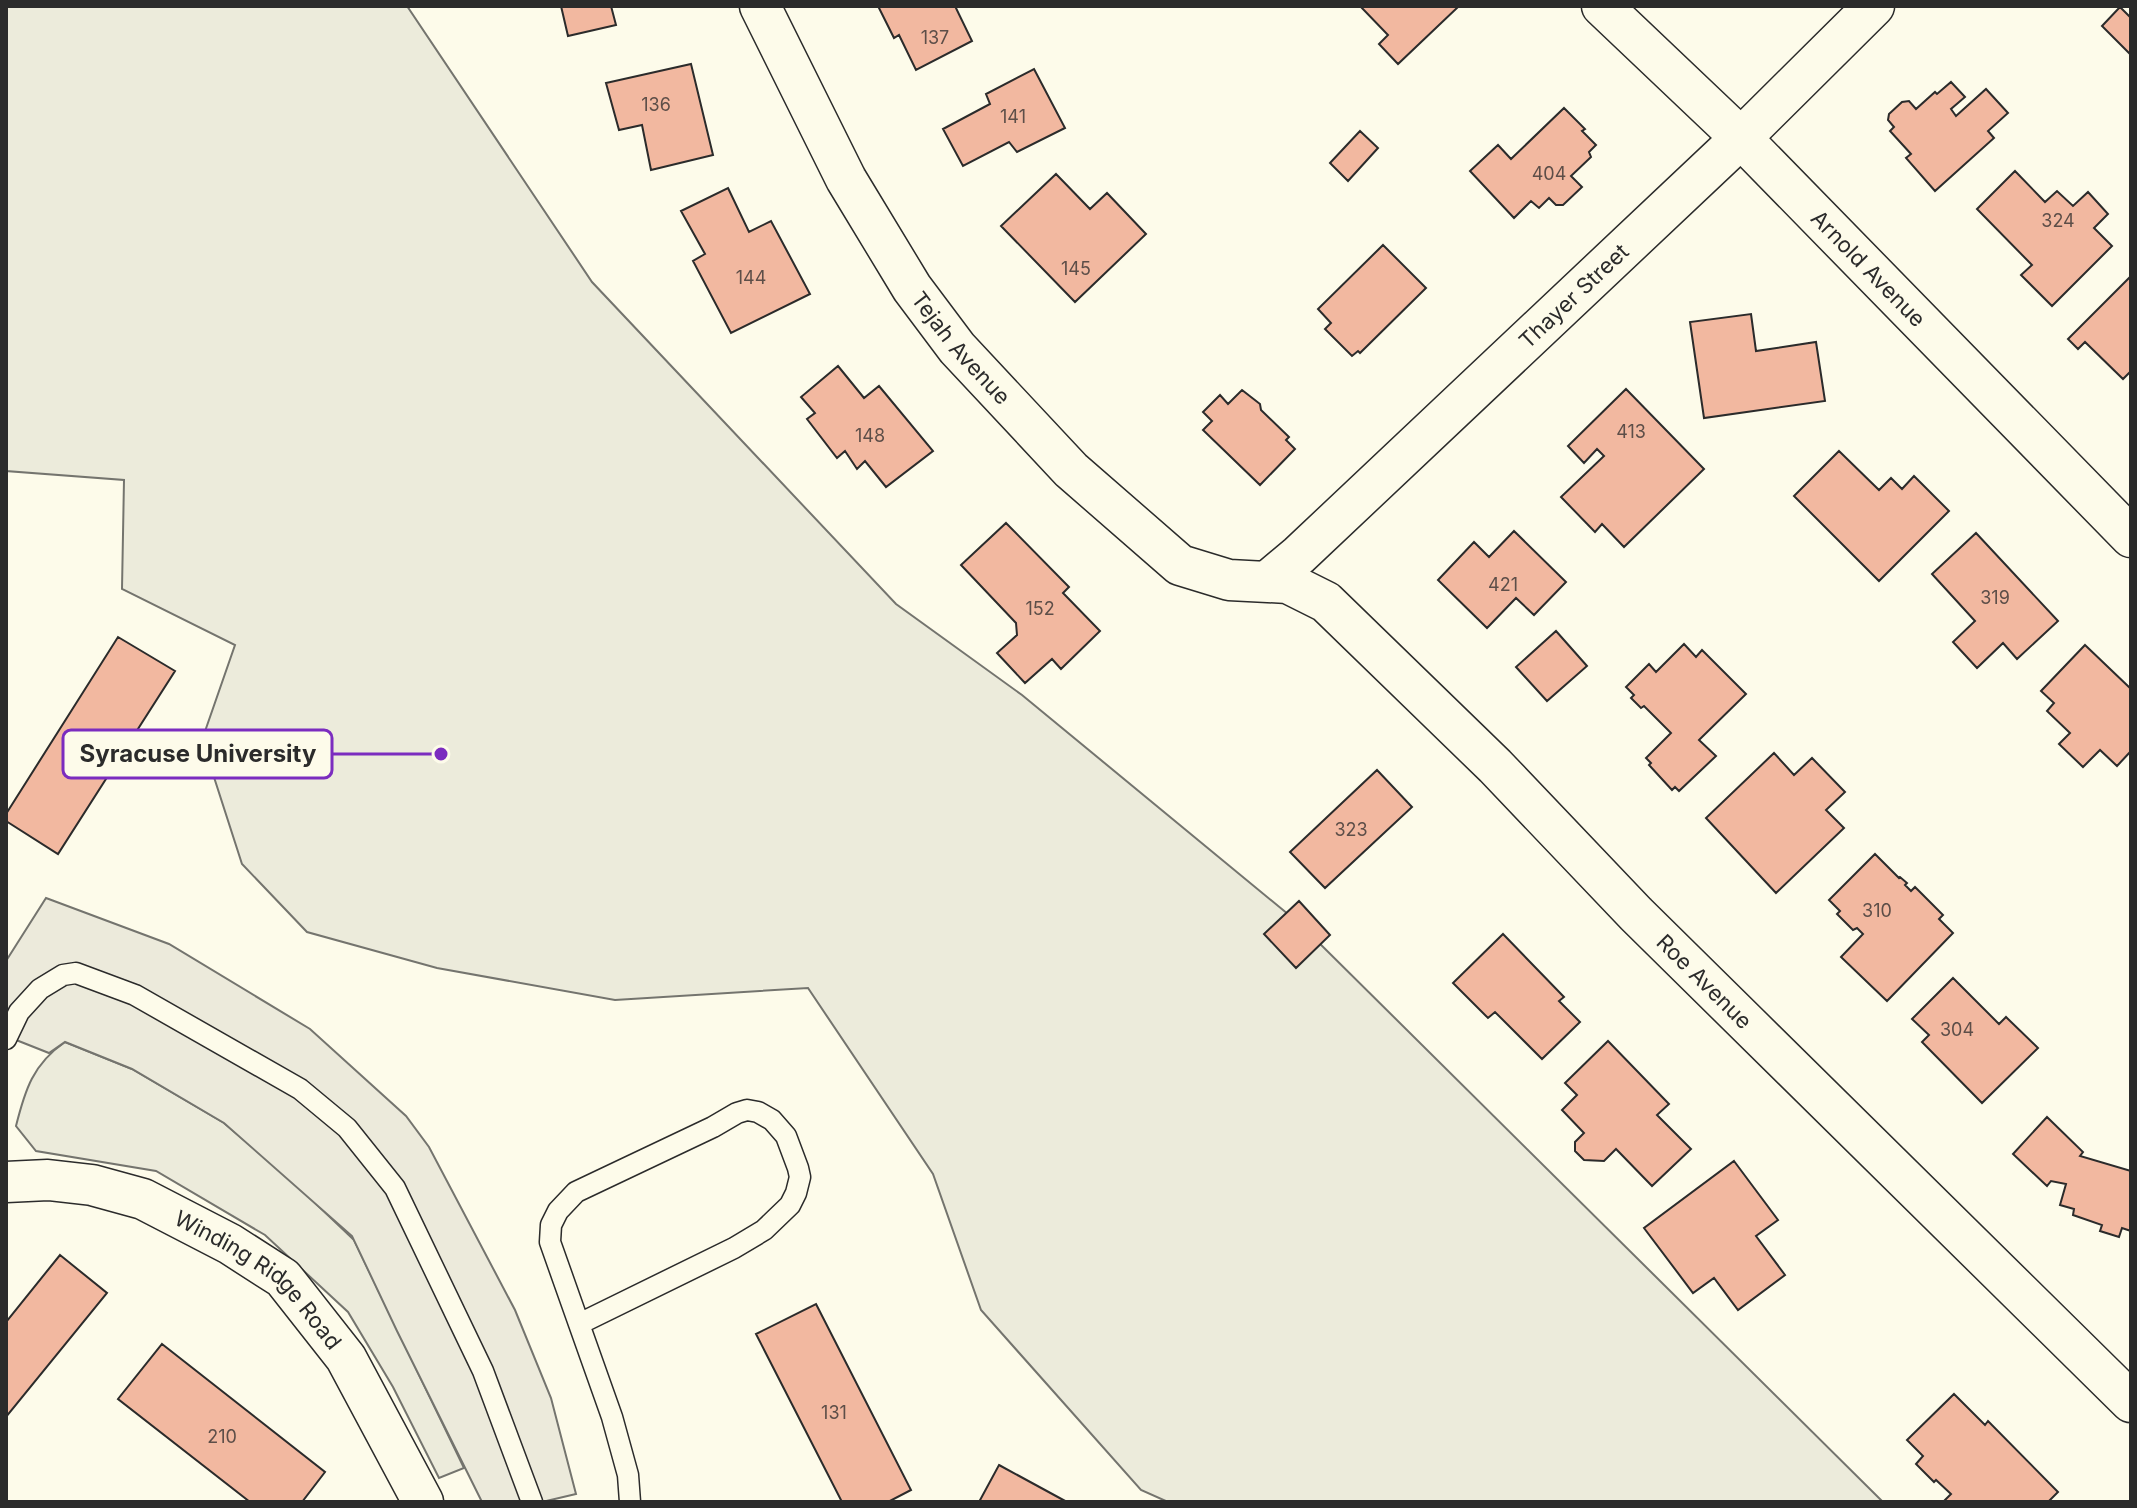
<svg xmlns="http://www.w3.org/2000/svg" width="2137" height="1508" font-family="Inter,sans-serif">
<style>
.green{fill:#ecebdb;stroke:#74746e;stroke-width:2}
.parking{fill:#eceadb;stroke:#74746e;stroke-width:2}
.building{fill:#f2b8a0;stroke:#2b2b2b;stroke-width:2}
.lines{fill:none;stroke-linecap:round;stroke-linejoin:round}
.lane-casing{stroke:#2b2b2b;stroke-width:23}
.street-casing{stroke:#2b2b2b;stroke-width:43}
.lane{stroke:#fdfbea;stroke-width:20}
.street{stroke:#fdfbea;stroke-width:40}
.labels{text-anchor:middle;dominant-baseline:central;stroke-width:6;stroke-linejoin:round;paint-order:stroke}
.number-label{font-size:18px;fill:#5d4e48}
.street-label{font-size:22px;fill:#2b2b2b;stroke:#fdfbea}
.leader{fill:none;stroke:#7b2cbf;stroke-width:3}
.callout-dot{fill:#7b2cbf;stroke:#fdfbea;stroke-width:3}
.callout{fill:#fdfbea;stroke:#7b2cbf;stroke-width:3}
.callout-label{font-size:24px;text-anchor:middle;font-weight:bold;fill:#2b2b2b}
</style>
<rect width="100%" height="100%" fill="#fdfbea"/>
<!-- green -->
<path class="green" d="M6,6H407L592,282L896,604L1022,695L1300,924L1883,1502H1168L1141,1490L981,1310L933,1174L808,988L615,1000L437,968L307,932L242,864L202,740L235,645L122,589L124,480L6,471Z
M65,1042L132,1069L224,1123L292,1181L354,1240L464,1468L439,1478L393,1387L348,1312L265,1235L156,1171L36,1151L16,1126C25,1090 33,1064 65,1042Z"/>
<!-- parking -->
<path class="parking" d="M46,898L169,944L310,1029L406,1116L429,1147L515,1310L551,1398L576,1494L542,1502H482L397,1331L352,1236L224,1123L132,1069L65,1042L49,1053L6,1036V961Z"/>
<!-- building -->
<path class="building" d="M561,6H611L616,25L568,36Z
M878,6H955L972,41L916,70L899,35L894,38Z
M1360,6H1457L1458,7L1398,64L1379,44L1388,35Z
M2120,7L2131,18V55L2102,26Z
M691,64L713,155L651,170L642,125L619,130L606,83Z
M1034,69L1065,128L1017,152L1009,142L963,166L943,129L990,104L986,94Z
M1951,82L1965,97L1951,109L1956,116L1986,89L2008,113L1988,131L1994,138L1935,191L1906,158L1911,154L1890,131L1894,127L1888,120L1889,114L1902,102L1909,101L1916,109L1935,92L1937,94Z
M1564,108L1585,129L1582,131L1596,145L1589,152L1591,157L1571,176L1582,187L1563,205H1556L1549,198L1539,208L1531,201L1514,218L1470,171L1498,145L1511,159Z
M1360,131L1378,148L1348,181L1330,163Z
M2015,171L2045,202L2057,191L2073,206L2088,192L2108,214L2094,228L2112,246L2052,306L2021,275L2032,265L1977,209Z
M1056,174L1090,209L1107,193L1146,234L1075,302L1001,226Z
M728,188L749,232L771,221L810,294L731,333L693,261L705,254L681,211Z
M1383,245L1426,288L1360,353L1358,351L1352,356L1325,329L1331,323L1318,309Z
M2131,276V371L2123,379L2085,342L2078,349L2068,339Z
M1751,314L1756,351L1816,342L1825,401L1704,418L1690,322Z
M838,366L864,398L879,386L933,451L886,487L865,461L857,469L845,451L837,458L807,419L815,413L801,397Z
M1626,389L1704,469L1624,547L1602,524L1595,532L1561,497L1604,456L1597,449L1584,463L1568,446Z
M1242,390L1260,404L1261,410L1289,437L1286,440L1295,449L1260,485L1203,430L1212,421L1203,412L1220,395L1228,404Z
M1839,451L1879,490L1891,478L1902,489L1914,476L1949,511L1879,581L1794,496Z
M1006,523L1069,587L1063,593L1100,631L1061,669L1052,659L1025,683L997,653L1017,635L1016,623L961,565Z
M1514,531L1566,582L1534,615L1516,598L1487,628L1438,580L1474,542L1489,557Z
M1976,533L2058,621L2017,659L2003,643L1977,668L1953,642L1975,621L1932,574Z
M1556,631L1587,666L1547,701L1516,667Z
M118,637L175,671L58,854L6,821V814Z
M1684,644L1696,657L1702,650L1746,694L1699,740L1716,756L1679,791L1675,787L1672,790L1649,765L1651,763L1646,758L1671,733L1644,706L1641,708L1631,698L1634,695L1626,687L1649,664L1656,672Z
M2085,645L2131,689V751L2117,766L2100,750L2083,767L2059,744L2070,733L2047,711L2054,703L2041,691Z
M1774,753L1794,775L1812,758L1845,792L1826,810L1844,828L1776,893L1706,818Z
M1377,770L1412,807L1325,888L1290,852Z
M1875,854L1899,878L1900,877L1907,883L1905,885L1911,891L1915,887L1943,915L1939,919L1953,933L1887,1001L1841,957L1863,934L1857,928L1853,930L1837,914L1840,911L1829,900Z
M1299,901L1330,935L1296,968L1264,934Z
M1503,934L1564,997L1559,1001L1580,1022L1542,1059L1495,1012L1488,1018L1453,983Z
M1953,978L1999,1024L2006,1017L2038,1048L1982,1103L1922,1042L1929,1035L1912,1019Z
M1608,1041L1669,1104L1657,1115L1691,1149L1652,1186L1616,1149L1604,1161L1584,1160L1575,1151V1142L1584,1133L1562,1110L1577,1095L1565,1083Z
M2047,1117L2083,1152L2080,1156L2131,1171V1231L2122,1228L2119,1237L2100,1231L2102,1225L2073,1215L2074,1209L2060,1205L2066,1184L2051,1181L2047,1186L2013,1154Z
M1734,1161L1778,1220L1756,1236L1785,1275L1738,1310L1714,1278L1693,1293L1644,1228Z
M60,1255L107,1293L6,1417V1322Z
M816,1304L911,1490L888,1502H842L756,1334Z
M162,1344L325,1472L302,1502H250L118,1399Z
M1954,1394L1985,1425L1988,1421L2058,1492L2048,1502H1943L1951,1494L1936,1480L1934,1482L1916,1464L1923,1456L1907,1440Z
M999,1465L1067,1502H979Z"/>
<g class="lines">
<!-- lane casing -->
<g class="lane-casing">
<path id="lane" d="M6,1039L19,1012L40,989L63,975L76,973L135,995L300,1089L347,1128L395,1188L483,1371L532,1502
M579,1324L734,1248L764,1230L790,1205L796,1193L800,1177L798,1168L786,1136L772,1120L758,1112L747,1110L737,1113L713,1127L576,1192L558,1211L551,1225L550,1242L579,1324L612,1417L628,1475L630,1502"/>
</g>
<!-- street casing -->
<g class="street-casing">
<g id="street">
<path id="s1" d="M760,6L846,179L912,288L957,348L1071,470L1180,565L1229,580L1288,583L1326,602L1495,766L1636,914L2131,1402"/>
<path id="s2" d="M1602,6L1741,138L2131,537"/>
<path id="s3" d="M1268,581L1299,555L1741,138L1874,6"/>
<path id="s4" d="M6,1182L48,1180L92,1185L143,1199L230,1244L283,1278L346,1358L423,1502"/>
</g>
</g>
<!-- lane -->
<use href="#lane" class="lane"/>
<!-- street -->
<use href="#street" class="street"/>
</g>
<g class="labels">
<!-- number labels -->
<g class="number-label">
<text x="935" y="37">137</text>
<text x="656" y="104">136</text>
<text x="1013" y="116">141</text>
<text x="1549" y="173">404</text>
<text x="2058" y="220">324</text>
<text x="1076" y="268">145</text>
<text x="751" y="277">144</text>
<text x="1631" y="431">413</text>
<text x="870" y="435">148</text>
<text x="1503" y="584">421</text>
<text x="1995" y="597">319</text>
<text x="1040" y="608">152</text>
<text x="1351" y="829">323</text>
<text x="1877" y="910">310</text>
<text x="1957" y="1029">304</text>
<text x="834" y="1412">131</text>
<text x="222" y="1436">210</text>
</g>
<!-- street labels -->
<g class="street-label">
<text stroke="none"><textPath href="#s2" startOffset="374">Arnold Avenue</textPath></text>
<text stroke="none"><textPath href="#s3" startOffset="418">Thayer Street</textPath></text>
<text stroke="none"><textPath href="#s1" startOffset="398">Tejah Avenue</textPath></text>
<text stroke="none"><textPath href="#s1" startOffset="1396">Roe Avenue</textPath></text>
<text stroke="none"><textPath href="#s4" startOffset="282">Winding Ridge Road</textPath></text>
</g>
</g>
<!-- callouts -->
<path class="leader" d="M441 754L332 754"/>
<circle class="callout-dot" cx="441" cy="754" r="8"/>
<rect class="callout" x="63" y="730" width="269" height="48" rx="8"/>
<g class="callout-label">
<text x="198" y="762">Syracuse University</text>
</g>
<!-- border -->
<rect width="2137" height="1508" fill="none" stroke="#2b2b2b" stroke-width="16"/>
</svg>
